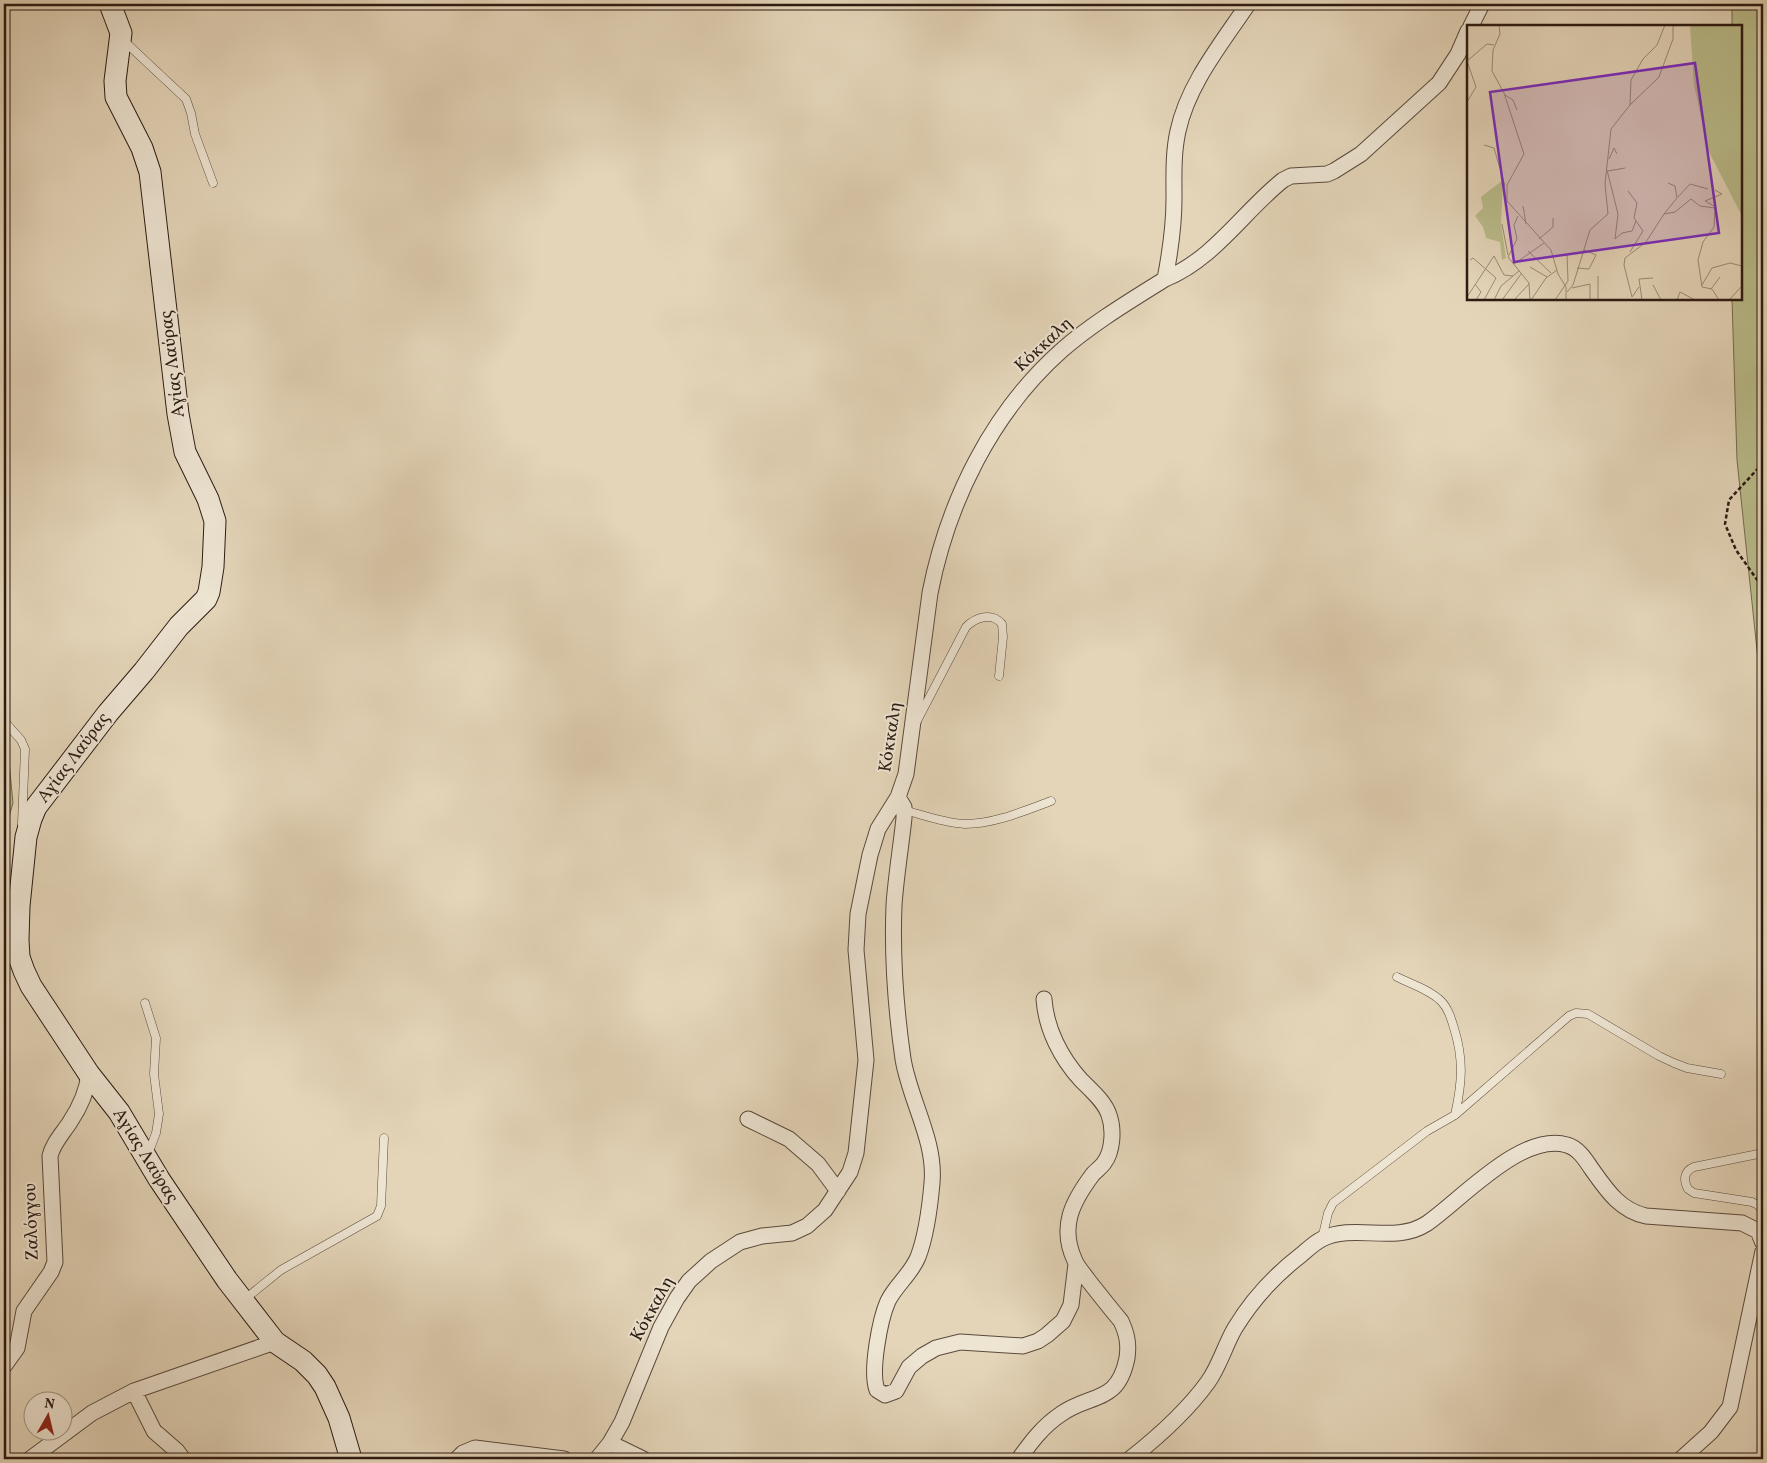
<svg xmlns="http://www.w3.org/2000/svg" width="1767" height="1463" font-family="Vollkorn,serif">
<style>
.green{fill:#babc8b;stroke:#736c4e}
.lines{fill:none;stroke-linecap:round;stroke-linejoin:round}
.lane-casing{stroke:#5a4a3c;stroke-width:9}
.street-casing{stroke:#5a4a3c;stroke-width:17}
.secondary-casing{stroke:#2c1b12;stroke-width:23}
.path{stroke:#2c1b12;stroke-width:2.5;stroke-dasharray:4 2.5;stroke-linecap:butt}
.lane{stroke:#ede4d2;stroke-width:8}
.street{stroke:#ede4d2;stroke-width:15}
.secondary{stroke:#ede4d2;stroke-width:21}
.labels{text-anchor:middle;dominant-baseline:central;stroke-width:4;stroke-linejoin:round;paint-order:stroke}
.street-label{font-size:18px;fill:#2c1b12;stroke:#ede4d2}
.inset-road{fill:none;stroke:#9a8b76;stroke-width:1}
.view{fill:#7b2cbf;fill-opacity:0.15;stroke:#7b2cbf;stroke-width:2.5}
.inset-edge{fill:none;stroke:#2c1b12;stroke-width:2.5}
</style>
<rect width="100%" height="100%" fill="#e4d5b9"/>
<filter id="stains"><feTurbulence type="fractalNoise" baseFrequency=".004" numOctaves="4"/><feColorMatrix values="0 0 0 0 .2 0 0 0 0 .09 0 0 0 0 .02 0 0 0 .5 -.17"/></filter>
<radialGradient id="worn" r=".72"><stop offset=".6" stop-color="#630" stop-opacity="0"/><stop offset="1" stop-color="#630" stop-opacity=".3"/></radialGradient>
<!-- green -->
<path class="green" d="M1732,4H1763V707L1737,460L1732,299H1741V26H1732Z
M4,762H9L13,803L4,834Z"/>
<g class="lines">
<!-- lane casing -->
<g class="lane-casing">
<path id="lane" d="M123,40L186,99L191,113L195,134L213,183
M4,721L21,740L25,749L22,824
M917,721L966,627C976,617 992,612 1002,624L1003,637L999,676
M904,810C923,815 944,823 965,824C994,824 1024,811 1051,801
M145,1003L156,1038L154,1074L159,1114L156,1133L148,1154
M1455,1115L1569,1016L1576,1013L1588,1014L1659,1056L1674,1063L1687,1068L1721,1074
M1763,1153L1694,1167C1684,1171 1683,1180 1688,1189L1694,1193L1752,1202L1758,1205L1763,1212
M1322,1239L1328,1213L1333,1203L1427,1131L1455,1115C1462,1083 1464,1060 1454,1028C1451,1018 1448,1008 1441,1001C1430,990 1411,984 1397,977
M245,1299L281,1270L377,1216L381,1206L384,1138"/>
</g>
<!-- street casing -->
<g class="street-casing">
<path id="street" d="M1471,26L1482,4
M1165,279C1214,259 1243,212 1283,180L1291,176L1327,174L1334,171L1361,154L1439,83L1458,54L1468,31
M898,797L904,807V818C901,847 896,876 894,905C892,954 896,1010 903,1059C910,1101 936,1141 932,1183C930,1206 926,1236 918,1257C911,1274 896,1285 888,1301C880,1319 870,1371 877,1390L885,1395L896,1391L909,1367L922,1356L936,1348L960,1342L1023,1346L1038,1341L1047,1335L1063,1321L1071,1305L1076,1264
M748,1119L789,1139L818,1164L838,1191
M4,1366L17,1348L24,1311L51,1272L55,1262L50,1156C53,1143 63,1133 70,1122C80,1107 87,1091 89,1074
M134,1391L154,1431L177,1451L183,1459
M610,1443L643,1459
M30,1459L92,1413L134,1391L275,1342
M457,1459L463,1453L475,1448L564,1459
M597,1459L610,1443L622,1422L661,1327L677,1298L689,1281L711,1261L740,1242L762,1236L792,1233L807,1226L825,1210L850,1172L856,1153L866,1060L856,950L858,914L870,855L878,829L898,797L906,774L930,593C948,501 992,412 1062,350C1093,323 1130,301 1165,279C1170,253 1174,226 1174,199C1174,176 1173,153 1178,131C1188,84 1222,43 1248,4
M1019,1459C1031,1442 1043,1426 1061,1414C1091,1393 1118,1404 1127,1358C1129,1344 1127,1334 1121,1321C1110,1308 1099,1294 1088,1280C1084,1274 1078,1268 1075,1261C1059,1227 1072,1202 1093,1174C1097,1170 1101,1167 1104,1163C1113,1151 1114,1129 1109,1115C1105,1102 1091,1090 1081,1080C1061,1058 1046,1029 1044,999
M1130,1459C1158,1437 1187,1411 1208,1382C1220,1365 1225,1345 1235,1328C1252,1300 1275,1275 1301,1255C1307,1250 1314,1243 1322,1239C1354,1223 1395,1244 1426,1224C1460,1201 1522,1131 1567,1145C1578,1148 1585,1159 1591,1168C1606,1189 1619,1210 1646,1216L1742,1223L1758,1231L1763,1243
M1681,1459L1711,1432L1730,1407L1763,1251"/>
</g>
<!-- secondary casing -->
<g class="secondary-casing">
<path id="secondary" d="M110,4L121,33L115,81L116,97L142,148L150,172L178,414L185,452L208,499L215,521L213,567L209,592L206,599L179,626L144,671L108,713L36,807L31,819L26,837L19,906L18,940L19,957L24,971L31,986L62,1033L89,1074L119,1112L159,1179L227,1280L275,1342L303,1361L317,1375L325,1387L339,1418L351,1459"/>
</g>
<!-- path -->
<path class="path" d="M1763,81L1760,89L1763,131
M1763,463L1729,500L1725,524L1736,550L1763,588"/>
<!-- lane -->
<use href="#lane" class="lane"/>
<!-- street -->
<use href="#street" class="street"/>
<!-- secondary -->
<use href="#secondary" class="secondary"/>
</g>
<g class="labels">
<!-- street labels -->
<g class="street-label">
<text transform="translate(1044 345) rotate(-43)">Κόκκαλη</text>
<text transform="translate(173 364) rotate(-97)">Αγίας Λαύρας</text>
<text transform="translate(891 737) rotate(-81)">Κόκκαλη</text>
<text transform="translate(74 758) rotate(-53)">Αγίας Λαύρας</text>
<text transform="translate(145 1156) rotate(58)">Αγίας Λαύρας</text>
<text transform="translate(32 1222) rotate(-92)">Ζαλόγγου</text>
<text transform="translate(653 1309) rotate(-61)">Κόκκαλη</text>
</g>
</g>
<!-- overview -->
<g transform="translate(1467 25)">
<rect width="275" height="275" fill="#e4d5b9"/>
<path d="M223,0H275V191L241,125L227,60ZM36,155L34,198L39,233L35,235L33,217L19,213L16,202L8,191L16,183L14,172Z" fill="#babc8b"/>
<path class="inset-road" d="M32,0L33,9L26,25L25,46L37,68L57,129L40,160V176L84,225L91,249L99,262V275M38,70L46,75L50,85M0,77L9,62L0,36L20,19L27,20M163,80L192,52L206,14V0M17,120L27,123L38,161M142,134L147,123L150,129M140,145L151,189L148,214L155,208L165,206L169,196M141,146L158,143M161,166L170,178L167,193L176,206L163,227M211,172L223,159L241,164M56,181L59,199M247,181L238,176L255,169L248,165M197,189L210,173L208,161L201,158M51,191L47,200L50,214L41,232L62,258L63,275M35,199L41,230M72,214L86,202V193M61,226L84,248M3,235L6,233L29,253L17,275M47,239L77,218M63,242L80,252M110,243L122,244L129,230L117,225M131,251V275M8,259L14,267L9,275M186,260L194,275M235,260L245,243L263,238L275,241M172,262L165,272L157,240L158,233L179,217L197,189L208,187L224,174L233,181L248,183L247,202L236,217L231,235L235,262L245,264L252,275M105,263L123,259V275M244,264L253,252M100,267L106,260L123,205L141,189L138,159L144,104L163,80L164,55L176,34L190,20L198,0M0,272L27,231L37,250L46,251M27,275L34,261L52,246M35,275L54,249M47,275L62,259M64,275L79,253L90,245M88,275L101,256L100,229L116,227M175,275L172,254L186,253M210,275L213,267L228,275M262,275L275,261"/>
<path class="view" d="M228,38L252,208L47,237L23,67Z"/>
<rect width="275" height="275" class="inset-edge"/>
</g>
<!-- margin -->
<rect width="1767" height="1463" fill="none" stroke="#e4d5b9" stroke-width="20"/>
<rect x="5" y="5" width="1757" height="1453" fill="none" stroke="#2c1b12" stroke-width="2.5"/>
<rect x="10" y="10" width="1747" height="1443" fill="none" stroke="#2c1b12"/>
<!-- north arrow -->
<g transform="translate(48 1416) rotate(8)"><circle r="24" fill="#ede4d2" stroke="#a09485"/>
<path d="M0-4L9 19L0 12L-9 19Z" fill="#8f2418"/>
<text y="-8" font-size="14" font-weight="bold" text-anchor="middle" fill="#2c1b12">N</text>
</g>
<rect width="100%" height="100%" filter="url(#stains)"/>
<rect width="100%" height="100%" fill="url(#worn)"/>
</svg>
